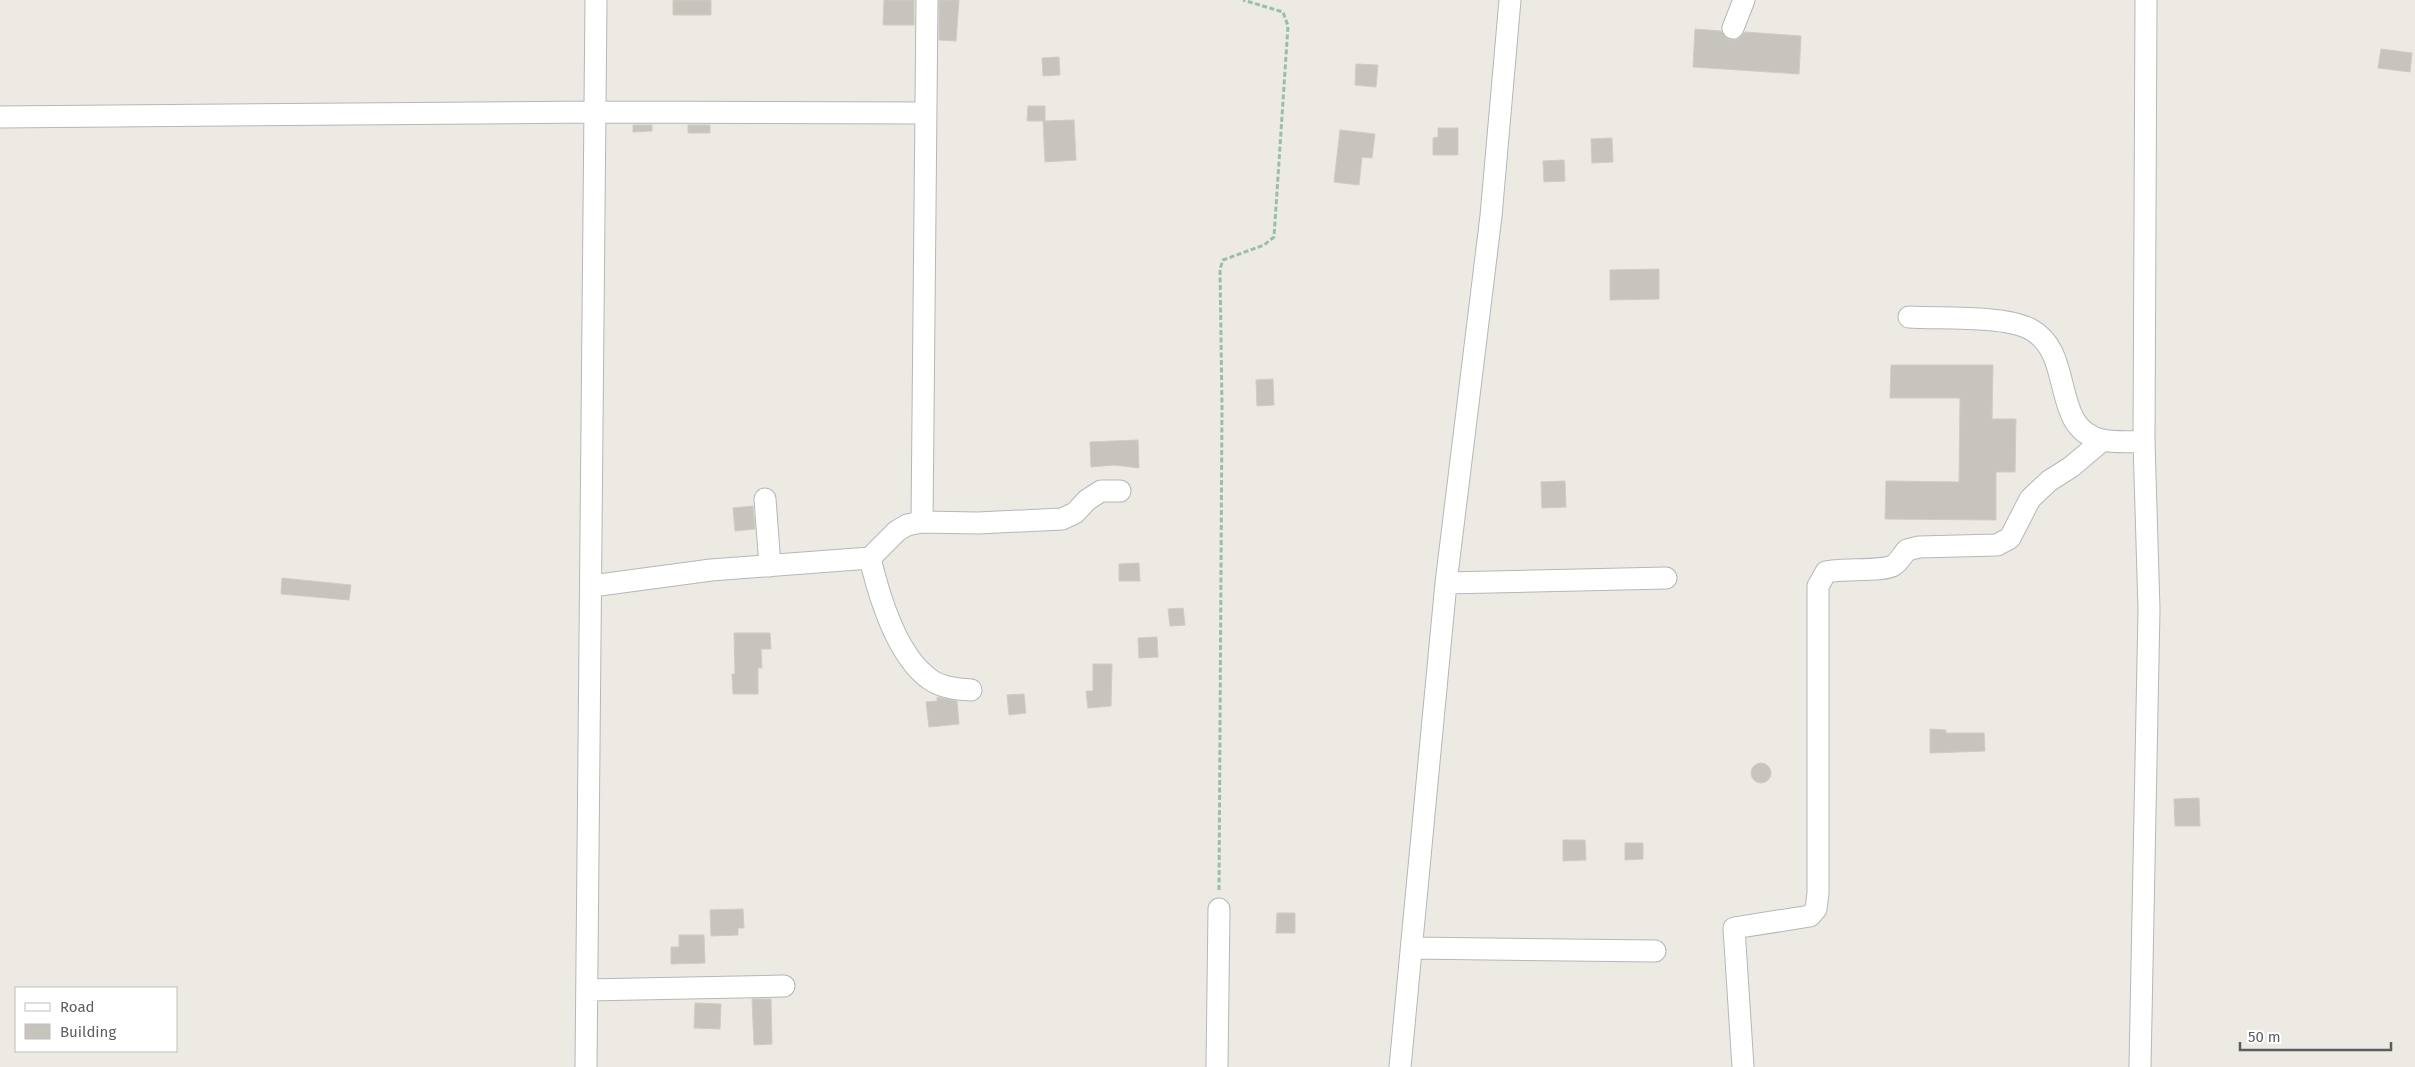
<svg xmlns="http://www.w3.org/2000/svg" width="2415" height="1067" font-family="'Fira Sans',sans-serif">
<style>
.building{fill:#c7c4be;stroke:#d0ccc1}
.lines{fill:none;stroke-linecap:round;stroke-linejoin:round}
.minor-casing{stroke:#b4b7bb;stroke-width:23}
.path{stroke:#98bfa8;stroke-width:3;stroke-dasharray:5 2.5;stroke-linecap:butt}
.minor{stroke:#fff;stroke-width:21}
</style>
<rect width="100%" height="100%" fill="#eceae2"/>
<!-- building -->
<path class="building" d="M673,0H711V15H673Z
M884,0H914V25H883Z
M939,0H959L956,41L939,40Z
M1695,29L1721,31L1728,39L1734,40L1740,38L1745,32L1801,36L1799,74L1693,67Z
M2381,49L2412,53L2410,72L2378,68Z
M1059,57L1060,75L1043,76L1042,58Z
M1356,64L1378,65L1376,87L1355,85Z
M1028,106H1045V121L1074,120L1076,160L1045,162L1043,121H1027Z
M633,125H652V131L633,132Z
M688,125H710V133H688Z
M1438,128H1458V155H1433V138L1438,137Z
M1340,130L1375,134L1372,158L1362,157L1359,185L1334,182Z
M1612,138L1613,162L1592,163L1591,139Z
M1564,160L1565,181L1544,182L1543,161Z
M1659,269V299L1610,300V270Z
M1891,365H1993L1992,419H2016L2015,472H1996V520L1885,519L1886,481L1959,482L1960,398H1890Z
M1273,379L1274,405L1257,406L1256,380Z
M1138,440L1139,468L1114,465L1091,467L1090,442Z
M1565,481L1566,507L1542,508L1541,482Z
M753,506L755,529L735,531L733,508Z
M1139,563L1140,581H1119V564Z
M282,578L351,585L349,600L281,594Z
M1183,608L1185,625L1170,626L1168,609Z
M734,633H770L771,649H761L762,668H758V694H733L732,674H735Z
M1157,637L1158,657L1139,658L1138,638Z
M1093,664H1112L1111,706L1088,708L1086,691H1093Z
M1024,694L1026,713L1009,715L1007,695Z
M937,697L957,701L959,724L929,727L926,702L937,701Z
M1930,729L1946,730V733H1984L1985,751L1930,753Z
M1751 773a10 10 0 1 1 20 0a10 10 0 1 1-20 0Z
M2199,798L2200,826H2175L2174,799Z
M1563,840H1585L1586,860L1563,861Z
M1625,843H1643V859L1625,860Z
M743,909L744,928H738V935L711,936L710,910Z
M1277,913H1295V933H1276Z
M679,935H704L705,963L671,964V947H679Z
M752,999H771L772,1044L754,1045Z
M695,1003L721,1004L720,1029L694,1028Z"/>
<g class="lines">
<!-- minor casing -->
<g class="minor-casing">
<path id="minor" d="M1733,28L1744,0
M0,117L595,112L925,113
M1909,317C1940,319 2003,315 2030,329C2076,353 2049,428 2102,440C2115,443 2131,441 2144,442
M765,499L770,566
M922,522L927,0
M870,558C879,596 897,657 931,680C943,688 957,689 971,690
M1446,583L1666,578
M592,586L711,570L870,558L897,531L907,525L922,522L978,523L1062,519L1075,513L1087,500L1101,491H1120
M1413,948L1655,951
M587,990L784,986
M586,1067L596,0
M1217,1067L1219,909
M1400,1067L1446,583L1491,216L1510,0
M1743,1067L1734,928L1810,916L1816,909L1818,893V586L1826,572C1842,568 1884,572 1894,565C1899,562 1903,554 1907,550L1919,547L1997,545L2010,538L2030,499L2049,481L2071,467L2103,440
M2140,1067L2149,609L2144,442L2146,0"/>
</g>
<!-- path -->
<path class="path" d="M1219,890L1222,406L1220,269L1223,260L1264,245L1274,237L1288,26L1283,12L1243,0"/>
<!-- minor -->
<use href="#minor" class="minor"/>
</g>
<!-- legend -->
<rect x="15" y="987" width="162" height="65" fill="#ffffff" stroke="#bdbec0"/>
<rect x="25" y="1003" width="25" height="8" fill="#ffffff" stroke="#bdbec0"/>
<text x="60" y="1012" font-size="15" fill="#5a5d61">Road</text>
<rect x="25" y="1024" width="25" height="15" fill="#c7c4be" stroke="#bdbec0"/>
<text x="60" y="1037" font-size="15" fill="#5a5d61">Building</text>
<!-- scale -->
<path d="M2240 1042v8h151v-8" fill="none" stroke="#5a5d61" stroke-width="2.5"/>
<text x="2248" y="1042" font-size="15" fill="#5a5d61" stroke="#ffffff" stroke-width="4" paint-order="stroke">50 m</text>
</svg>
